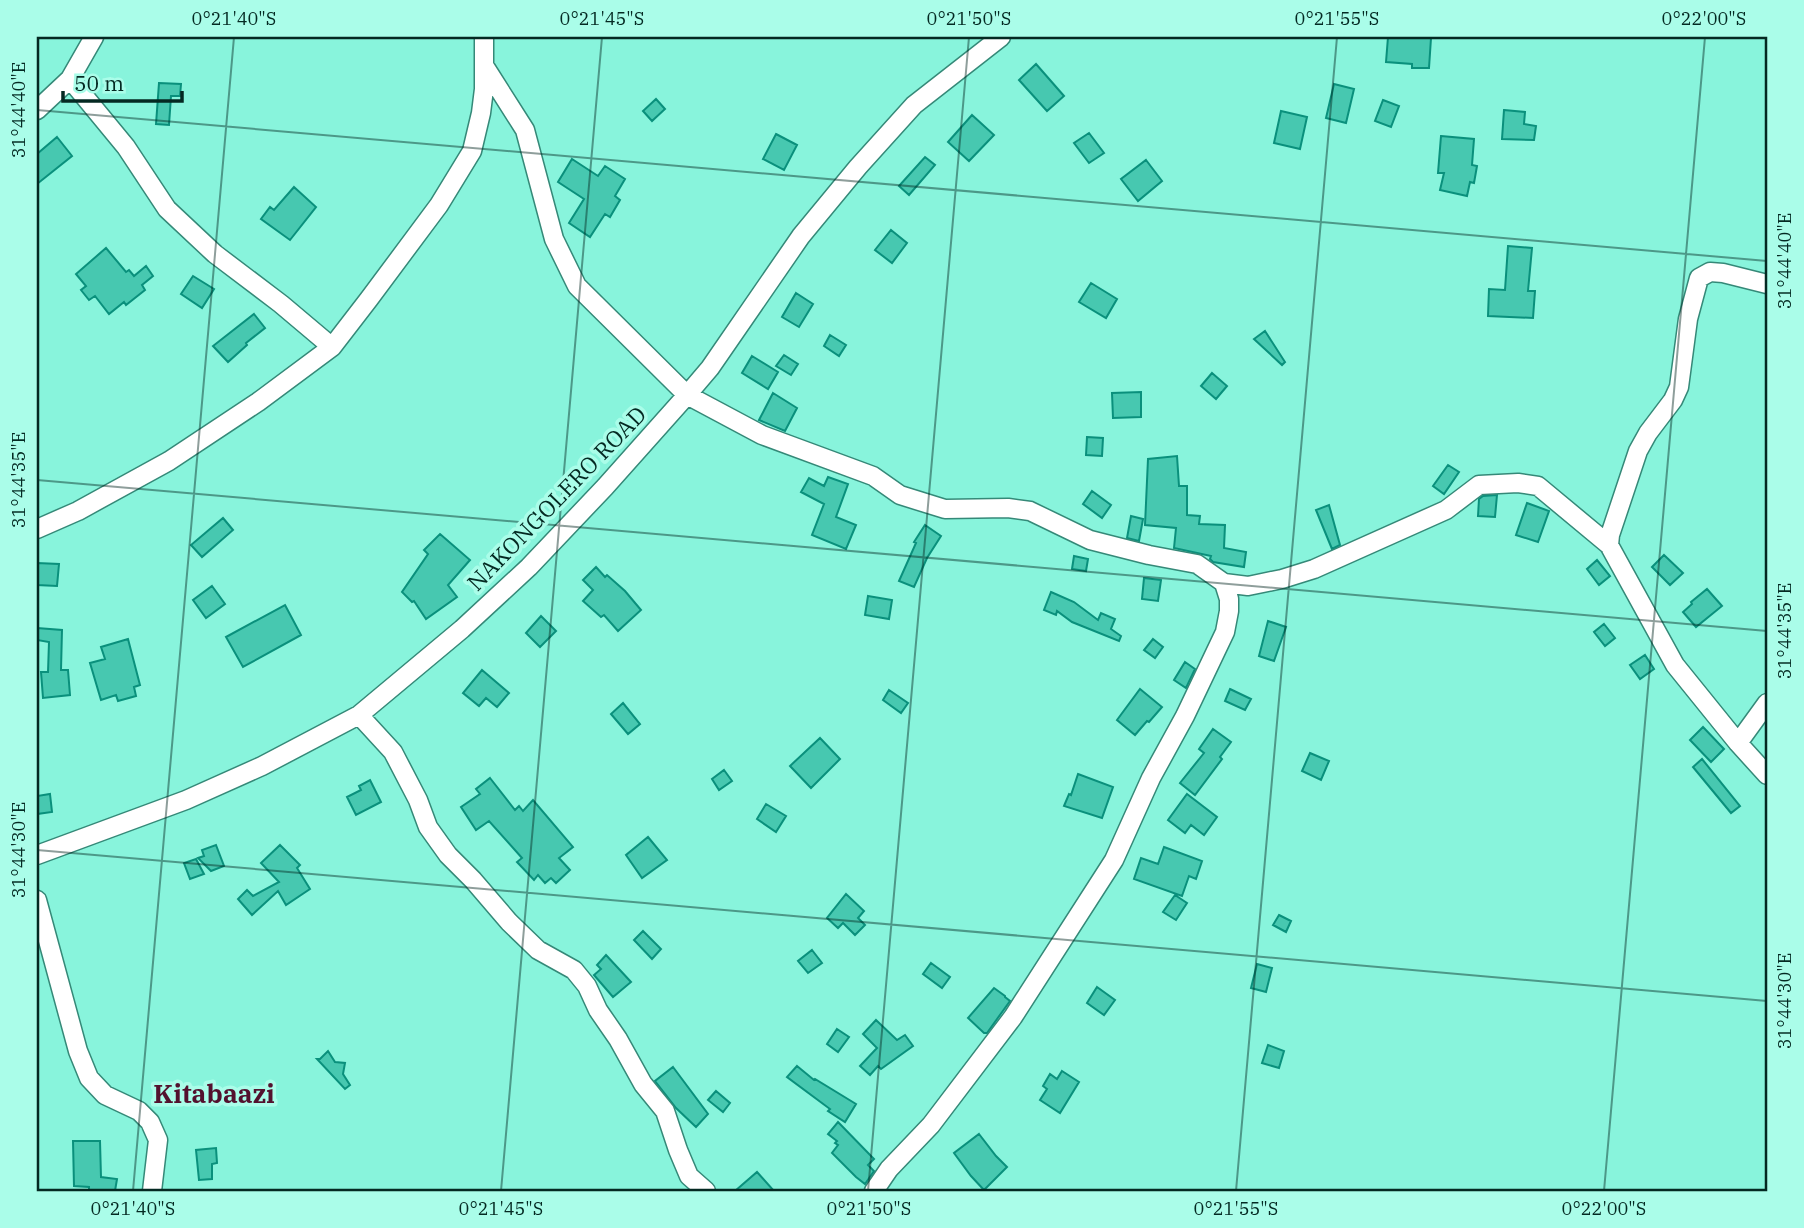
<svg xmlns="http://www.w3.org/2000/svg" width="1804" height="1228" font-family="'IBM Plex Serif',serif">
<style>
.building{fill:#47c8b0;stroke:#0a907c;stroke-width:2}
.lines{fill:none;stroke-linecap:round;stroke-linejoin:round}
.minor-casing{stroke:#358978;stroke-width:21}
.minor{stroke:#fff;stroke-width:18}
.ticks{fill:none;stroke:#042922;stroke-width:2;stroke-opacity:0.45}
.labels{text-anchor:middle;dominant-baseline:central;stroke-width:7;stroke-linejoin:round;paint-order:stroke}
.street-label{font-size:23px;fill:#042922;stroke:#aafde9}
.quarter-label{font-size:26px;font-weight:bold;fill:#53112e;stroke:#aafde9}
.neatline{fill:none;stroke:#042922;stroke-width:2.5}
.ticks-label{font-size:18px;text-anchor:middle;fill:#042922}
</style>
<rect width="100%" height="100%" fill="#88f4dc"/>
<!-- building -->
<path class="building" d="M1388,37L1431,38L1429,68H1412V64L1386,62Z
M1036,64L1064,96L1047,111L1019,80Z
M159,83L181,84L180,96H171L169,125L156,124Z
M1334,84L1354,89L1346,123L1326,118Z
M656,99L665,109L652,121L643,111Z
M1383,100L1399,106L1391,127L1375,121Z
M1504,110L1525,112L1524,124L1536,126L1534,140L1502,139Z
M1281,111L1307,117L1300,149L1274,143Z
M972,115L994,135L969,161L948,142Z
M1089,133L1104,153L1089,163L1074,143Z
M776,134L797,145L784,170L763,159Z
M1441,136L1474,139L1472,165L1477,166L1474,183L1470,182L1467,196L1440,190L1444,173H1438Z
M57,137L72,156L37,184V154Z
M925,157L935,165L909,195L899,186Z
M572,159L598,176L605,166L625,179L615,196L620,200L610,217L605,214L590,237L569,223L584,199L558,182Z
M1146,160L1162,181L1138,201L1121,179Z
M294,187L316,207L290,240L261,219L270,207L274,210Z
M891,230L907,243L892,263L875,250Z
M1508,246L1532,248L1528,291H1535L1533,318L1488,316L1489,289L1505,290Z
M106,248L126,272L129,270L134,276L146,266L153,276L142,285L145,290L126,305L124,302L109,314L95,296L89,300L81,290L86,286L76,274Z
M193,276L214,289L202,308L181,294Z
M1091,283L1117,299L1106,318L1079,302Z
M796,293L813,304L799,327L782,317Z
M254,314L265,328L246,343L247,345L228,362L213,346Z
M1265,331L1285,362L1282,365L1254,339Z
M830,335L846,345L839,356L824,346Z
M784,355L798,364L791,375L776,366Z
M752,356L778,372L768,389L742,373Z
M1212,373L1227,386L1216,399L1201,386Z
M1141,392V417L1113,418L1112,393Z
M773,393L797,408L785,431L759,420Z
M1087,437L1103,438L1102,456L1086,455Z
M1177,456L1179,486H1187V515L1200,516L1199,524L1225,525L1224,548L1246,552L1244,567L1213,562L1210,559L1211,556L1174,548L1176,528L1145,525L1148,459Z
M1448,465L1459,472L1444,494L1433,486Z
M828,477L848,484L836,517L856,525L846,549L812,535L824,504L801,492L809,478L824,486Z
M1092,491L1111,505L1102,518L1083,504Z
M1497,495L1495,517L1478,516L1479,499L1483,496Z
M1527,503L1549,511L1538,542L1516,535Z
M1329,505L1340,545L1332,549L1316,510Z
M1131,516L1143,519L1139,541L1127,538Z
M223,518L233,530L202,557L191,545Z
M925,525L941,536L927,558L914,587L899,581L916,543L914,542Z
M440,534L470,560L448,585L457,597L426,619L414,601L412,602L402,592L428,554L424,550Z
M1664,555L1683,573L1670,585L1652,567Z
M1074,556L1088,559L1086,571L1072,569Z
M1597,560L1610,576L1599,585L1587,569Z
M37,563L59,564L57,586L37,585Z
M596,567L605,577L607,575L625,591L641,610L618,631L604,615L601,617L583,601L593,590L583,580Z
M1144,578L1161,580L1158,601L1142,599Z
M212,586L225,604L206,618L193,600Z
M1707,589L1722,606L1696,627L1683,612L1692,604L1691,602Z
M1051,592L1074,602L1098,620L1101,613L1115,619L1111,629L1121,636L1119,641L1072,622L1057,611L1056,615L1044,610Z
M868,596L892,600L889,619L865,615Z
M285,605L301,635L243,667L226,637Z
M541,616L556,631L540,647L526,633Z
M1268,621L1286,627L1274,661L1259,656Z
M1604,624L1615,638L1605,646L1594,632Z
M37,628L62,630L61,670H68L70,695L43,698L41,672H48L49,642L37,640Z
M128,639L140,685L134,687L136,696L118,701L116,695L101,700L90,663L105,659L101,647Z
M1153,639L1163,647L1155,658L1144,650Z
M1645,655L1654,669L1640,679L1630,665Z
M1185,662L1195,669L1186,688L1174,680Z
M482,670L509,693L497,707L486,698L479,706L463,693Z
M1140,689L1162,707L1149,722L1147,721L1135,735L1117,720Z
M1230,689L1251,699L1245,710L1225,701Z
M889,690L908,703L901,713L883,700Z
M623,703L640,724L628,734L611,714Z
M1703,727L1724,749L1711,762L1690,740Z
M1213,729L1231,742L1220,757L1222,759L1195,795L1180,783L1204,753L1199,749Z
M820,738L840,759L811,788L790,766Z
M1310,753L1329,761L1321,780L1302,771Z
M1702,759L1740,806L1731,813L1693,767Z
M724,770L732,781L719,790L712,779Z
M1078,774L1113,787L1102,818L1064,806L1069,794L1071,795Z
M490,778L515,810L519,806L523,811L533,800L573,847L559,858L570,870L556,883L551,878L545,883L538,875L534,880L517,862L522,858L489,821L476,830L461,807L480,794L476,789Z
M370,780L381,802L356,815L347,797L361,790L359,786Z
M50,794L52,812L37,814V796Z
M1187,794L1217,817L1204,835L1191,825L1185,833L1168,820Z
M766,804L786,816L776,832L757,819Z
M648,837L667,860L642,878L626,855Z
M216,845L224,866L211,871L198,858L204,856L202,850Z
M280,845L300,865L297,868L310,889L286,905L278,891L252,915L238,899L247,890L253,896L279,882L261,863Z
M1164,847L1202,861L1196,879L1189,876L1182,896L1134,879L1141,858L1158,864Z
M196,859L204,874L190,879L184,863Z
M846,894L864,911L858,918L865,925L855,935L843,923L838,928L827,918Z
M1175,895L1187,903L1176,920L1163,912Z
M1279,915L1291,921L1286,932L1273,925Z
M643,931L661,949L652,959L634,940Z
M812,950L822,963L808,973L798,961Z
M606,955L631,982L613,997L594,975L601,969L597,965Z
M931,963L950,977L942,988L923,974Z
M1257,964L1272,968L1266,992L1251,988Z
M1097,987L1115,1000L1104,1015L1087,1003Z
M994,988L1005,996V997L1010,1001L987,1033H984L968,1018Z
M876,1020L897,1040L905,1035L913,1046L881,1069L878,1066L870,1075L860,1066L877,1048L863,1034Z
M837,1029L849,1037L838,1052L827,1044Z
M1268,1045L1284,1051L1279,1068L1262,1063Z
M328,1051L335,1062L345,1063L343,1074L350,1085L345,1089L317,1059H320Z
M797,1066L814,1080L815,1079L856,1104L845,1122L828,1111L830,1109L787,1077Z
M673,1067L708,1114L696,1127L676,1108L655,1081Z
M1062,1071L1079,1082L1060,1113L1040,1100L1047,1089L1043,1086L1050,1074L1057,1079Z
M716,1091L730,1103L723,1112L708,1100Z
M838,1122L874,1159L868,1165L874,1171L865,1184L856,1177L832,1153L838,1145L835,1143L837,1141L828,1134Z
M979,1134L996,1156L1007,1167L984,1190L971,1176L954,1153Z
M73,1141H100L101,1177L117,1179L115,1191H89V1187L74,1186Z
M216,1148L217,1163L212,1164V1179L199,1180L196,1150Z
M757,1172L774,1191H735Z"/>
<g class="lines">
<!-- minor casing -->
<g class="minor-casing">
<path id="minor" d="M485,67L525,130L554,239L577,286L687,395L762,435L873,476L900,495L945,509L1008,508L1030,511L1090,540L1149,555L1197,564L1224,583L1229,599V611L1225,632L1185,716L1151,778L1114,860L1013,1017L931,1125L889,1169L874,1191
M70,79L126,147L167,209L215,254L281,304L332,347
M37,110L70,79L94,37
M1767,284L1723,273L1710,272L1699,278L1688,319L1679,387L1673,400L1648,433L1638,451L1610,535L1609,545L1675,665L1738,743L1767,775
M37,529L78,511L169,461L258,402L332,347L369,299L439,205L472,151L481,113L484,89V37
M1224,583L1248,586L1282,579L1314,569L1446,510L1479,485L1518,483L1538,486L1609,545
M359,715L393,752L418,800L428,827L448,855L473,880L509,922L538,950L574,970L587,986L598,1010L618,1039L643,1084L665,1111L678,1150L689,1176L706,1191
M1738,743L1767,703
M37,855L186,800L262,766L359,715L462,629L529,567L605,487L687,395L710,368L801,236L858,167L914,105L1001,37
M37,900L78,1051L89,1078L105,1095L139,1111L150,1122L158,1140L152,1191"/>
</g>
<!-- minor -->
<use href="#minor" class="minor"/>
</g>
<!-- ticks -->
<path class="ticks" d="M37,110L1767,261M37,480L1767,631M37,850L1767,1001M133,1191L234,37M501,1191L602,37M868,1191L969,37M1236,1191L1337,37M1604,1191L1705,37"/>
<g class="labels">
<!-- street labels -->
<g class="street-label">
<text transform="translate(556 498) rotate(-46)">NAKONGOLERO ROAD</text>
</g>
<!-- quarter labels -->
<g class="quarter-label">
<text x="214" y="1093">Kitabaazi</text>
</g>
</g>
<!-- border -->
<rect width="1804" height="1228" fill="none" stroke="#aafde9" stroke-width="77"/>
<!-- scale -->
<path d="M63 91v10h119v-10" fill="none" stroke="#042922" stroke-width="3.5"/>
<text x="74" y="91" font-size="21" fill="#042922" stroke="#aafde9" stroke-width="5" paint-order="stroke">50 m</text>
<rect x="38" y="38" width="1728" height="1152" class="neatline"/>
<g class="ticks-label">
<text x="234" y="25">0°21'40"S</text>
<text x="602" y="25">0°21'45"S</text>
<text x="969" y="25">0°21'50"S</text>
<text x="1337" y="25">0°21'55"S</text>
<text x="1704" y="25">0°22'00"S</text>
<text transform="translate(19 110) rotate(-90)" y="6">31°44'40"E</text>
<text transform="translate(1785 261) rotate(-90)" y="6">31°44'40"E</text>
<text transform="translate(19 480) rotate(-90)" y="6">31°44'35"E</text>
<text transform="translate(1785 631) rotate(-90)" y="6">31°44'35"E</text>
<text transform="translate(19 850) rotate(-90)" y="6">31°44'30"E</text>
<text transform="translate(1785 1001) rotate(-90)" y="6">31°44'30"E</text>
<text x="133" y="1215">0°21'40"S</text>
<text x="501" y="1215">0°21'45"S</text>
<text x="869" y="1215">0°21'50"S</text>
<text x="1236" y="1215">0°21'55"S</text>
<text x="1604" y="1215">0°22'00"S</text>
</g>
</svg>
